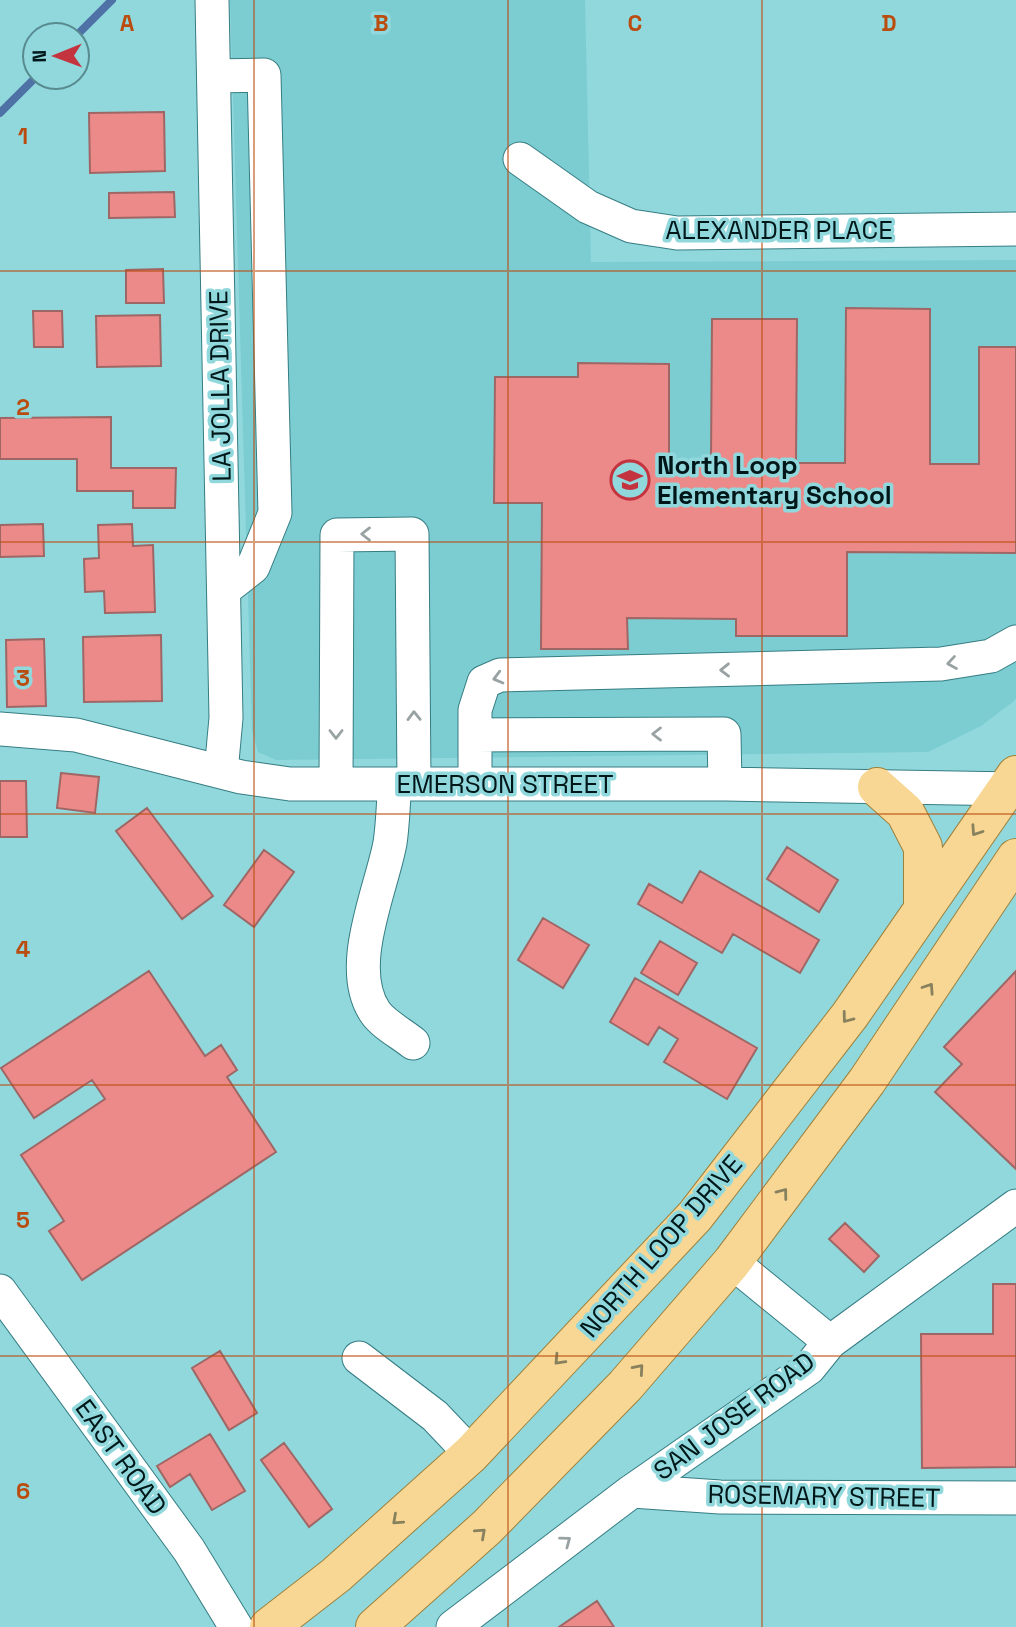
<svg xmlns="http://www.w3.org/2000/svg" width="1016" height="1627" font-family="'Space Grotesk',sans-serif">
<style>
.built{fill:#7bcdd2}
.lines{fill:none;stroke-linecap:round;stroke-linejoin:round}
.stream{stroke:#4e72a6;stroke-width:8}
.building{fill:#ec8a89;stroke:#9e6765;stroke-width:2}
.minor-casing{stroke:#357d82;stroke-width:35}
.major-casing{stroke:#9e823c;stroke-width:40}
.minor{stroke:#fff;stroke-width:33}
.major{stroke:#f8d795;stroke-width:38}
.oneway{stroke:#99a2a3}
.oneway2{stroke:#88815d}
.grid{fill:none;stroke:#ba4c0f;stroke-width:2;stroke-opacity:0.55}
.labels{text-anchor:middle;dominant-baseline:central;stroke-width:7;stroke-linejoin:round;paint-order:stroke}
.street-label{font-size:26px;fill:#001719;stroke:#91d8dd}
.poi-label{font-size:26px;font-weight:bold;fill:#001719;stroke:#91d8dd;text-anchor:start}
.grid-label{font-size:23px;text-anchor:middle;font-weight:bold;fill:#ba4c0f;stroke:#91d8dd;stroke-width:7;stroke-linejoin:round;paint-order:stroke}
</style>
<rect width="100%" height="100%" fill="#91d8dd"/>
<!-- built -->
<path class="built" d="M230,0H585L591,262L1016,260V698L1014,701L981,726L928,752L276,760L258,752L252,730Z"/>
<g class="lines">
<!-- stream -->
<path class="stream" d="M77,35L112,0
M0,113L36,77"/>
</g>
<!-- building -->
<path class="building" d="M164,112L165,171L90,173L89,113Z
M174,192L175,217L109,218V193Z
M163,269L164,303H126V270Z
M846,308L930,309V464H979V347H1016V553L847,552V636H736V619L627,618L628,649H541L542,503H494L495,377H578V363L669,364V462H711L712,319H797L796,463H845Z
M33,311H62L63,347H34Z
M160,315L161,366L97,367L96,316Z
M111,417V468H176L175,508H133V491H77V459H0V418Z
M43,524L44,556L0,557V525Z
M132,524L133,546L153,545L155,612L105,613L104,591L85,592L84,559L99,558L98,525Z
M161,635L162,701L84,702L83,637Z
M44,639L46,706L7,707L6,640Z
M61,773L99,777L95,813L57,808Z
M0,781H26L27,837H0Z
M147,808L213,896L182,919L116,831Z
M787,847L838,880L819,912L767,879Z
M264,850L294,872L254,927L224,905Z
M700,871L819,940L800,973L733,934L722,953L638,904L649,884L682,903Z
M543,918L589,945L563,988L518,960Z
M660,941L697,963L678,995L641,973Z
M149,971L205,1056L221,1045L237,1070L227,1077L276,1152L82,1280L49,1231L64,1221L21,1155L105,1099L92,1080L34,1118L1,1068Z
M1016,971V1169L935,1092L962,1064L944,1047Z
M635,978L757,1048L727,1099L664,1062L678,1039L659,1027L648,1045L610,1022Z
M845,1223L879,1256L864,1272L829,1239Z
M993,1284H1016V1467L922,1468L921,1334H993Z
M220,1351L257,1413L229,1430L192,1368Z
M210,1434L245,1491L212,1510L190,1474L170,1487L157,1466Z
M284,1443L332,1509L309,1527L261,1460Z
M597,1601L614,1627H559Z"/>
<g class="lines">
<!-- minor casing -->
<g class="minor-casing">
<path id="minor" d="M212,0L226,718L221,772
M214,76L264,75L275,513L253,567L225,589
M520,159L588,207L631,226L677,233L1016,229
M0,729L76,735L241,777L290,784H725L1016,789
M475,735L724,734L725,784
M336,784L337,535L412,534L414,784
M395,784C393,803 393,824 390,843C381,891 345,967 375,1012C383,1024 402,1034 413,1043
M475,784V710L484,682L500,675L941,664L991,656L1016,642
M732,1262L830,1342
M0,1291L189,1550L236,1627
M359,1358L435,1416L471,1454
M632,1491L720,1497L1016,1498
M453,1627L632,1491L809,1368L830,1342L1016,1206"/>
</g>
<!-- major casing -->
<g class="major-casing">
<path id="major" d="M877,787L905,812L923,847V907
M269,1627L336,1575L471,1454L695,1216L850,1015L1016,775
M375,1627L487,1527L625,1386L732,1262L867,1081L1016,858"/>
</g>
<!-- minor -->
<use href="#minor" class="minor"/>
<!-- major -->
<use href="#major" class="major"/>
</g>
<!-- one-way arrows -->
<defs><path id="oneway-chevron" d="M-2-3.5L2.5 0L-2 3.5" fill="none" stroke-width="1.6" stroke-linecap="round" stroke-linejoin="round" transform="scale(1.75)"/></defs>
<g class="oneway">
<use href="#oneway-chevron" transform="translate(366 534) rotate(180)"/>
<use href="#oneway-chevron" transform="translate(952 663) rotate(171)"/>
<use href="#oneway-chevron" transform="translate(725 670) rotate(179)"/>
<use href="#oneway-chevron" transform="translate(498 678) rotate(165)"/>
<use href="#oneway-chevron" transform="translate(414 716) rotate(-91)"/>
<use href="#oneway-chevron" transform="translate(336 734) rotate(90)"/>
<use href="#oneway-chevron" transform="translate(657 734) rotate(180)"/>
<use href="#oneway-chevron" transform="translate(566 1541) rotate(-37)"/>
</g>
<g class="oneway2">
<use href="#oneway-chevron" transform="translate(976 831) rotate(124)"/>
<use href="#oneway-chevron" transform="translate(929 988) rotate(-56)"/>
<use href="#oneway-chevron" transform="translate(847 1018) rotate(127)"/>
<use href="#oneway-chevron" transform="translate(783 1193) rotate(-53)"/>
<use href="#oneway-chevron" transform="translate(559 1360) rotate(133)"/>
<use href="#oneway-chevron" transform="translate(639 1369) rotate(-49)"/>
<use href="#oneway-chevron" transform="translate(397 1520) rotate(138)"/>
<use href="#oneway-chevron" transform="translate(481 1533) rotate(-42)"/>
</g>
<!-- grid -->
<path class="grid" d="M254,0V1627M508,0V1627M762,0V1627M0,271H1016M0,542H1016M0,814H1016M0,1085H1016M0,1356H1016"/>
<!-- icons -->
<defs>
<g id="school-ring" transform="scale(2.0125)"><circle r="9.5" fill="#91d8dd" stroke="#c4343f" stroke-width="1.5"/><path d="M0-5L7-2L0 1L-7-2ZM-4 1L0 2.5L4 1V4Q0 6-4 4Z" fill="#c4343f"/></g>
</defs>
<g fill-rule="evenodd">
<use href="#school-ring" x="630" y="480"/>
</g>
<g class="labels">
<!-- street labels -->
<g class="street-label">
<text x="779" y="230">ALEXANDER PLACE</text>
<text transform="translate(220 386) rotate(-91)">LA JOLLA DRIVE</text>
<text x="505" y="784">EMERSON STREET</text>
<text transform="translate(661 1246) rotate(-49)">NORTH LOOP DRIVE</text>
<text transform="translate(734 1416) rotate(-37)">SAN JOSE ROAD</text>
<text transform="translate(121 1457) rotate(54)">EAST ROAD</text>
<text transform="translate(824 1496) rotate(1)">ROSEMARY STREET</text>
</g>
<!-- poi labels -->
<g class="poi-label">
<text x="657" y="465">North Loop<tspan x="657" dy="30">Elementary School</tspan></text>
</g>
</g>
<g class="grid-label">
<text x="127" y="31">A</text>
<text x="381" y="31">B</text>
<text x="635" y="31">C</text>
<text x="889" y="31">D</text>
<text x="23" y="144">1</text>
<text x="23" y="415">2</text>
<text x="23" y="686">3</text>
<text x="23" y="957">4</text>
<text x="23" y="1228">5</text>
<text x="23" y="1499">6</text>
</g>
<!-- north arrow -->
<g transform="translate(56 56) rotate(269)"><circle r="33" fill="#91d8dd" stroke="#578b8f" stroke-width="2"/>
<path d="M0-5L12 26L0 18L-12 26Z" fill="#c4343f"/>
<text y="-10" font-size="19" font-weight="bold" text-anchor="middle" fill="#001719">N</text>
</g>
</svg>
